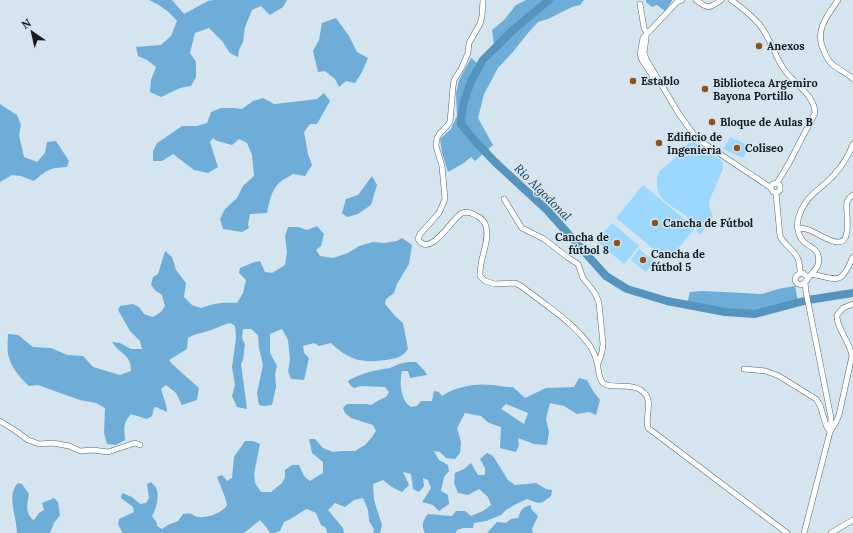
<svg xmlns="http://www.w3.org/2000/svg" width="853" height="533" font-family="Lora,serif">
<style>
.green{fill:#9cd7fe}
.forest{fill:#6dadd8;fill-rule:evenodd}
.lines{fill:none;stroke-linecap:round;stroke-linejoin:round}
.river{stroke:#5494be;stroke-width:8}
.minor-casing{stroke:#57656f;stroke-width:6}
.minor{stroke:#fff;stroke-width:5}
.poi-dot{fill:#905217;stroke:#d4e5f0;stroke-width:1.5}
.labels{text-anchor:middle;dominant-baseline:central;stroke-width:3;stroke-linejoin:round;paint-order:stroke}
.poi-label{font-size:11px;font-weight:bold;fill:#151b1f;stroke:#d4e5f0;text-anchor:start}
.water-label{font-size:12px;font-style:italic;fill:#163346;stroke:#d4e5f0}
</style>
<rect width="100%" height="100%" fill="#d4e5f0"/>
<!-- green -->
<path class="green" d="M730,137L750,146L743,158L723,149Z
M692,140L702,148L721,160L723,164V169L710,199L709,206L713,217L709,220L701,234L700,235C694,228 697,223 688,217C679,210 664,204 659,194C657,191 658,188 657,185C657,180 656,177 659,172L676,157L680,151Z
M643,185L695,228L668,261L616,218Z
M612,223L639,246L624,264L596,241Z
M639,249L654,261L646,272L631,260Z"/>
<!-- forest -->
<path class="forest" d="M149,0H172L184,14L208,1L214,0H287L283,7L270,15L261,6L252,10L245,27L243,42L239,50L238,57L230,53L222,41L209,28L195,33L190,53L196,62V77L191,86L180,88L161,97L150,92L151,80L156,67L147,60L138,56L136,47L161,45L171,36L177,21C169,11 160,5 149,0Z
M526,0H584L580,5L572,7L548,19L538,22L528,33L512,53L498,68L484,94L478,118L493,145L475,161L471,157L464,163L448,172L442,153L440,139L451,129L457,116L456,93L459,80L471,58L482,67L495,53L492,30L504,20L516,5Z
M646,0H672V1L665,11L657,5L652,7L646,2Z
M336,18L349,36L357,52L368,58L362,72L355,83L346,81L339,87L335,79L325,71L318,72L313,51L319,40L322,23Z
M324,93L330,101L317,124H310L304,132L308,154L312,165L305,176L293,174C289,177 283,179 279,183C271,191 269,203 267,213L250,214L248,225L249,228L242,232L223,229L220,219L225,209L237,198L243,186L254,176L252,155L247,143L239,139L232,145L217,141L213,138L210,142L218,167L208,173L194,170L173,154L162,161H153V151L157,143L169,135L182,126H197L207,123L211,112L221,108H233L242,109L253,101L263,98L274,104L293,102L317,99Z
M0,104L17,115L21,125L19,135L24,157L37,162L45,153L47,142L56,141L69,161L67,167C49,168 48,169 34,181L21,176L12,175L0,182Z
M372,176L377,185L371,205L358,214L347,217L342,213L346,199L358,195Z
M317,226L324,234L321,246L316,250L320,256L333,258L348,253L359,246L373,242L384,243L397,241L402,238L412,245L409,264L397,284L394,293L386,299L385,304L396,317L403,323L408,349C406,352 404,354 401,356C390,361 367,363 355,359C345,355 338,350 331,343L319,346L314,343L303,346L304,353L309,358L304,380L291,379L288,371L290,360L288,340L282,329L270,334V353L277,366L275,374L276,387L272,405L264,406L259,405L257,393L263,365L259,348L258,335L251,329H243L242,338L245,344L243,360L241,364L242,371L247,409L237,407L232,396L235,385L232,367L236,338L235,326L230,323C222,325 215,329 208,331C199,334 196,333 188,338L187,349L169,360L172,364L199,388L197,400L182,405L176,393L166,385L161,389C163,397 167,404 167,412L156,407L154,408L152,416L147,419L131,414C123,423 124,429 125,440L116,445L107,444L104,433L105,408L96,403L80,400L38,385L29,386C19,377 11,367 8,354C7,347 8,340 8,334L18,335L33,347L51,348L67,355L83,356L93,367L120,375L131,371C131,353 120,355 112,342L120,343L131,349H142L140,341L130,331L118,310L120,306L133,304L139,307L144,314L153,317L161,312L165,306L162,295L156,291L151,285L153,277L158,274L165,251L172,257L176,270L186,283L184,297L192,305L201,308C214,303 223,302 237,303L243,293L246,280L239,273L240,268L252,263L260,261L265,272L272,273L285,265L287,252L285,236L288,227H298L307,230Z
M795,286L798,301L755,313L725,311L687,304L690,292L702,291L762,294L778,289Z
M408,362H416L424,370L427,375L410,378L408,371H402C400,380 400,391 404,399C405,402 408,405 411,407L417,406L421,401H432L434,391L439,392L442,396C455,387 475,383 491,385C498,385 505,388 513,387L525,398L546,388L574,387L579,378L587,380L593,391L600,400L596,415L589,412L577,414L564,406L550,403L546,419L549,432L547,445L534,444L518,438L519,445L516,452L500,448L501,427L489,423L481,416L465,413L457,428L461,442L460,453L455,459L446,458L440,452L434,451L439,460L448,465L449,471L444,477L441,491L448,495L449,504L439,511L433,505L422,502L431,488L428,480L423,478L424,486L419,492L413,489L411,474L403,472L409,485L402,492L392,487L383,480L373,484L374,500L382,525L380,533H373L374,529L369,521L368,510L363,498L354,500L345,507L335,503L328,510L343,528L344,533H327L326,528L321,525L316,513L307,509C299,513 292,519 284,522L280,531L274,533H270L267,528L260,520L244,533H123L122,532L118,524L119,519L134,512L133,507L121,498L122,493L132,497L140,504L146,503L149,498L147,484L151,482C153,484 156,487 157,490C159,498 156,510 152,516L157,523V526L162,529L168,525L178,521L183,514C186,514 189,513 192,514C194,515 196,517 198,517C207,518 223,513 227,505L225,497L217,477L222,475L227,481L232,478L234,457L245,441H253L260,444L254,474L255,483L261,492H271L282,483L285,477V470L292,465H299L304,476L310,481L323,473V462L312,453L309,439H315L323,448L333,452L341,451H355L365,445L372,437L376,431L373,425L351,418L345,413L343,408L347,404H366L371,405L381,399L386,397L389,392L385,387L361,386L354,388L350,385L348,381C360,373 376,370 390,368C393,367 396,365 399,364C402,363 405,363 408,362ZM506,404L528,413L524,424L501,409Z
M487,453L493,456L508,480L515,485L536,483L546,489L552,490L551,496C540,505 540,504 527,499L516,504L506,510L501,515L486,521L474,523L473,528H464L457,530L456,533H425C421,527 423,519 428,514L452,516L456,511H465L471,516L483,511L491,505L488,497L479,489L468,495L458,493L454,483L455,473L464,469L471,463L478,475H485V468L480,459Z
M18,483L22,484L29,494C27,504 25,515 34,520L39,513L44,510L42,503L54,498L58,502L60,515L54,523L50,533H17C17,518 6,495 18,483Z
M531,505V509L538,516L532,529L533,533H487L497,522L506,523L511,519L518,518C521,510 522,507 531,505Z"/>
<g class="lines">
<!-- river -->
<path class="river" d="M549,0L513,30L483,60L471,81L463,105L461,124L474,140L495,162L547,210L606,276L627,289L667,301L725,312L755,314L808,300L853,293"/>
<!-- minor casing -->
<g class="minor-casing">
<path id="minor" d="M483,0L482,16L480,24L469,43L468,53L461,69L454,80L453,87L450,122L446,127L440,133L437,138L436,146L442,166L445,199L439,213L420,234L418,239C430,259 452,218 462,213C467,211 472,213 477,216C481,218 485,222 486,227C490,242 479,259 480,276L485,281L495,284L515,283L521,286C529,292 537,298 545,304C562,317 578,329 590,346C593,351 596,358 597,363C599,369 598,378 603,383C610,390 635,380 646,395C652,403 645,418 648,428L787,533
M696,0C709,9 708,9 721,0
M731,0C741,7 751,15 759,24C770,37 774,54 783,68C792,82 815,95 815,113L789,163L777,183L773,184L770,187
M838,0C827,16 814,31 824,51C826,56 828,61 832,64C839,70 847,73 853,79
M640,4L644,28L647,33
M646,36V39L644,52L646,59L679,114L694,135L705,144L719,153L723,156L770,187L773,192L776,193
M654,78L642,60L640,54L643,38L677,2L682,0
M777,183C780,184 780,186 780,190L776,193L780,236C784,245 793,249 797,257C800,262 800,268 800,273
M504,199L522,228L544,239L562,253L567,257L578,264L583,278L595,293L599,303L603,344L602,352L598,364
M797,227C801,229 805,228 809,230C818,233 828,242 838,242C853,243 845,210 847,202C848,199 850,197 853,195
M812,274C839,280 841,285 853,257
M807,280V277L803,273C790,274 795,289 805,283C808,276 815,272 818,265C819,261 819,254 816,251C812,247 807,245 804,242C797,235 796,224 799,216C806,195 820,190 834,175C842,166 849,155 853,144
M744,369L766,371L779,376L816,399L820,405L826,425L830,432L836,422L839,415L852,356C850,341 836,328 837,315L843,308L853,304
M0,421L16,431L28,440L34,442L39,444L53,443L69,446L80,451L93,450L108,452L135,443L140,445
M804,533L830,432L831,418L820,362L806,292L805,283
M831,533L853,520"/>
</g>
<!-- minor -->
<use href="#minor" class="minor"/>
</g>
<!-- markers -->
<g class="poi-dot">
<circle cx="759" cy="46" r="4"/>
<circle cx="633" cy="81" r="4"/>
<circle cx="705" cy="89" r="4"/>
<circle cx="712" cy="122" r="4"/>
<circle cx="659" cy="143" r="4"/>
<circle cx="737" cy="148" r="4"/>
<circle cx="655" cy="223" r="4"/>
<circle cx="617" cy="243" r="4"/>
<circle cx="643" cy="260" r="4"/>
</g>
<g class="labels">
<!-- poi labels -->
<g class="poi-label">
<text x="767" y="46">Anexos</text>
<text x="641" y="81">Establo</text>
<text x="713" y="83">Biblioteca Argemiro<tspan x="713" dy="13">Bayona Portillo</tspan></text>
<text x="720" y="122">Bloque de Aulas B</text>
<text x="667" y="137">Edificio de<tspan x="667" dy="13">Ingenieria</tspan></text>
<text x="745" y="148">Coliseo</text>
<text x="663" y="223">Cancha de Fútbol</text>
<text x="609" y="237" text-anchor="end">Cancha de<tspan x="609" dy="13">fútbol 8</tspan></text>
<text x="651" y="254">Cancha de<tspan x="651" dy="13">fútbol 5</tspan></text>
</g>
<!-- water labels -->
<g class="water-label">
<text transform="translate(543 192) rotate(45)">Río Algodonal</text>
</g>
</g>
<!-- north arrow -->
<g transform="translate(32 32) rotate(326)" stroke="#d4e5f0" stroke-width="3" paint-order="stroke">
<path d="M0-3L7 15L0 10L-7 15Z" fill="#151b1f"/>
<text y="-6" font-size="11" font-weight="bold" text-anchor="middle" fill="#151b1f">N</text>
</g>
</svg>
